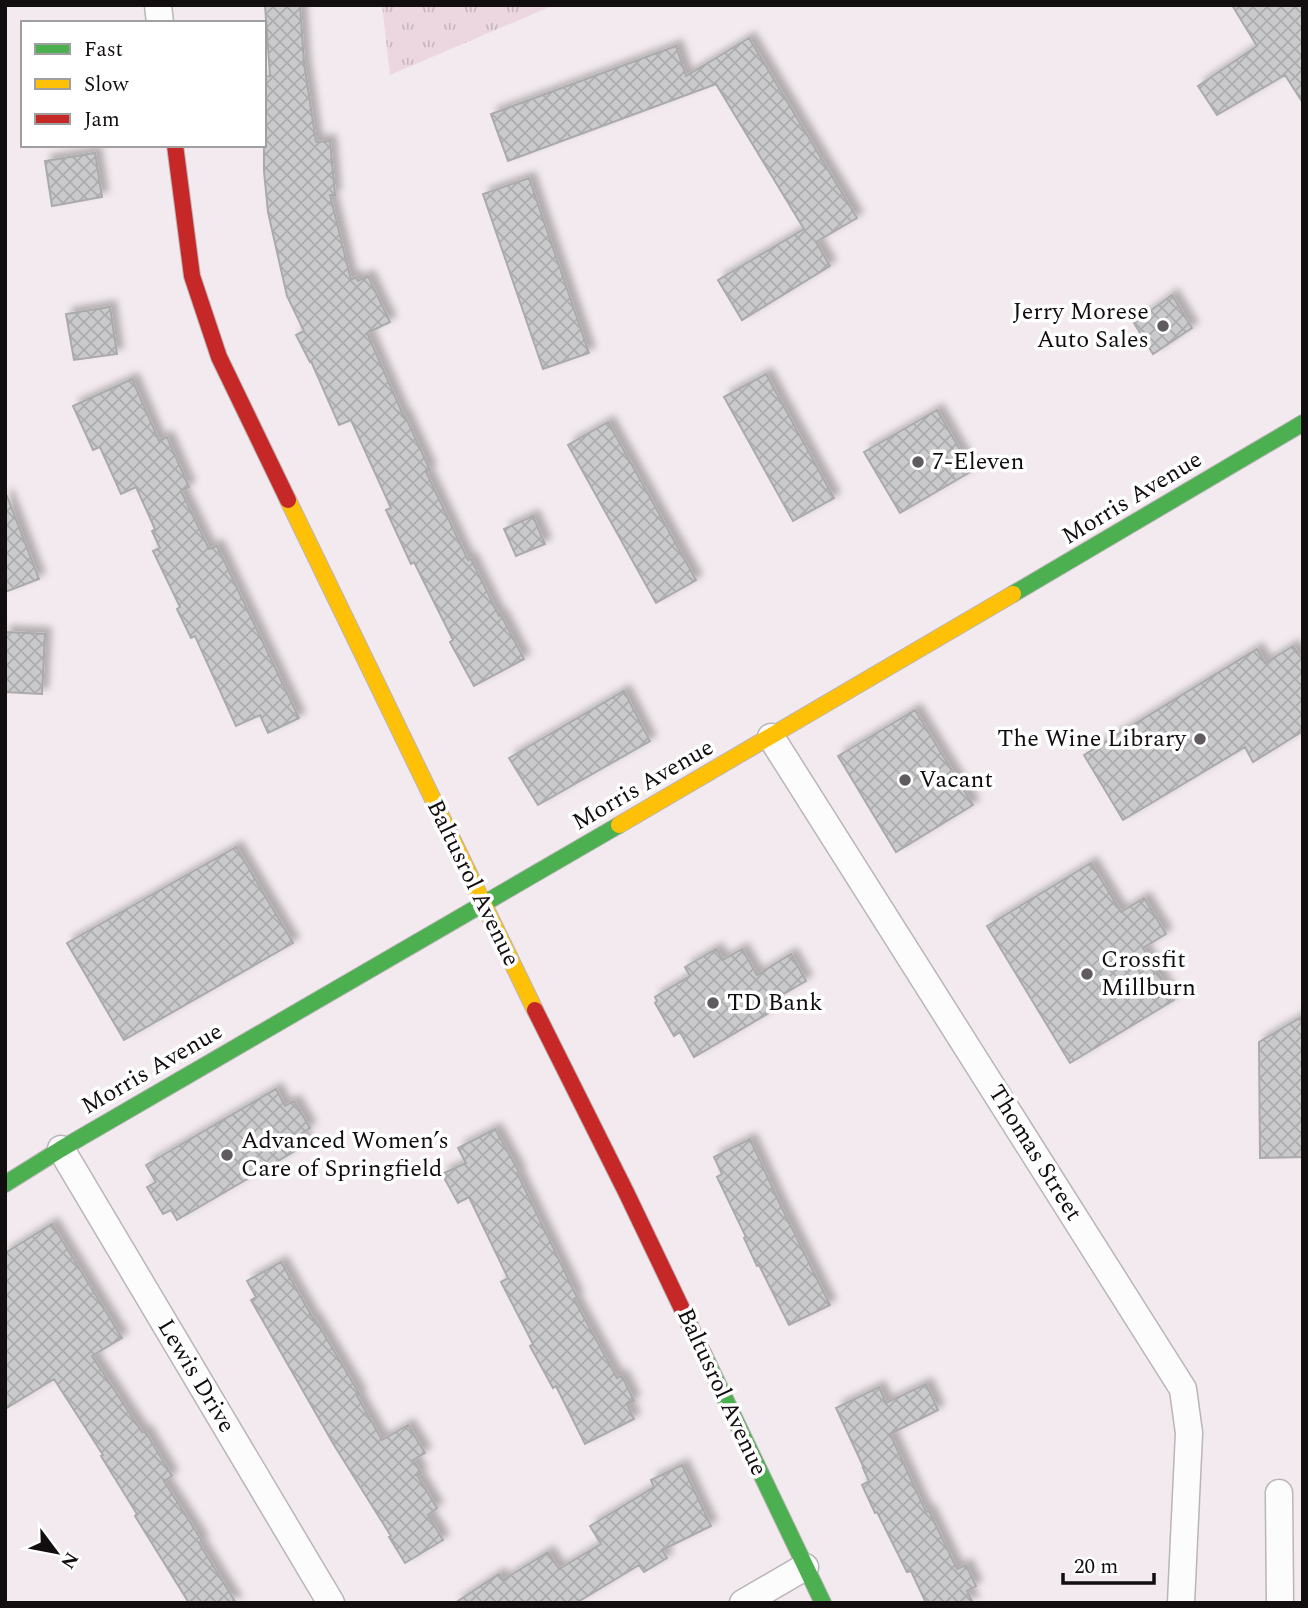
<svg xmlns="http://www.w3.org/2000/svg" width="1308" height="1608" font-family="Spectral,serif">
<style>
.grass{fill:url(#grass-tufts)}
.building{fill:url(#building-cross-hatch);stroke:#abaaab;stroke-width:2;filter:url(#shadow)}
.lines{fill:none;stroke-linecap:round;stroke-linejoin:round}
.street-casing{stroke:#bab5b8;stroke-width:29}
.fast-casing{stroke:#bab5b8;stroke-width:18}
.slow-casing{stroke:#bab5b8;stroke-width:18}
.jam-casing{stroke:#bab5b8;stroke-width:18}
.street{stroke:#fdfcfc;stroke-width:26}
.fast{stroke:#4caf50;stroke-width:16}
.slow{stroke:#ffc107;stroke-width:16}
.jam{stroke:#c62828;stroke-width:16}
.poi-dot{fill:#605b5e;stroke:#fff;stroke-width:2.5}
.labels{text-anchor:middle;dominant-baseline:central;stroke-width:7;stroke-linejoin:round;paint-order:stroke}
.poi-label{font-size:24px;fill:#120e10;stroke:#fff;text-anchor:start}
.street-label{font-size:24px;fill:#120e10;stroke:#fff}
</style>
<defs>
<pattern id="grass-tufts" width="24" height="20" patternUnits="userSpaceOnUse" patternTransform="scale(1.75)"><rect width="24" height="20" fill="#ecd7e1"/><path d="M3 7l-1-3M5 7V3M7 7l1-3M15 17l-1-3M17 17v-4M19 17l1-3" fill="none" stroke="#c9b7c0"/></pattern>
<pattern id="building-cross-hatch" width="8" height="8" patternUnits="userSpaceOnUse" patternTransform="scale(1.75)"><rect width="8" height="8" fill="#cacacc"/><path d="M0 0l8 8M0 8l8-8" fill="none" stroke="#acacae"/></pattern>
<filter id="shadow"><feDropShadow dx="6" dy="-6" stdDeviation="3.5" flood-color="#0004"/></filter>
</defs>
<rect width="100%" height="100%" fill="#f2eaee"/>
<!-- grass -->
<path class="grass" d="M382,5H554L390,75Z"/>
<!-- building -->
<path class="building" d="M265,5H300L304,63L316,142L330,141L335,195H330L351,280L356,277L358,281L368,276L390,322L367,333L404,417L405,416L430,470L426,472L468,560L471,559L499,616L501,615L524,659L474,686L450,642L453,640L414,562L411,564L386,510L391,508L351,420L339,425L311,361L310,362L296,335L304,331L287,296L268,212L264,171V77L270,76Z
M1232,5H1303V103L1285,75L1217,115L1198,86L1257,46Z
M749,38L857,218L816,242L830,266L742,320L718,280L804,229L716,84L508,161L491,114L676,46L686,76Z
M95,153L102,197L52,206L45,161Z
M529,178L589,353L543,369L483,194Z
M1172,295L1192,328L1153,354L1134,323Z
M110,307L117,354L74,360L66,314Z
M766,374L834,498L793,521L724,397Z
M132,379L159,441L167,437L189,487L181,491L209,549L217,546L299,718L268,733L260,715L236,726L195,636L191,638L177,609L180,607L153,551L160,548L152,531L155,529L136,487L121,494L100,447L93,450L73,406Z
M937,410L972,471L900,513L864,452Z
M608,422L696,580L656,603L568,445Z
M5,496H7L39,579L5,592Z
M533,516L545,544L516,556L504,529Z
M5,632L45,634L42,694L5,692Z
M1293,646L1303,661V731L1253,762L1245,747L1123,820L1084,755L1257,649L1265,663Z
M624,691L650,741L538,805L509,758Z
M915,710L973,805L896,852L838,756Z
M236,847L293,943L124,1040L67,943Z
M1091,863L1121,912L1144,898L1166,934L1143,948L1174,1000L1070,1063L987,926Z
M716,949L723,960L742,949L757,975L791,954L806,981L770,1002L774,1010L694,1057L680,1032L674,1036L655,1003L657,1001L655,997L690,976L685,967Z
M1303,1016V1157L1260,1158L1259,1042Z
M276,1089L285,1106L294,1101L310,1128L301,1134L307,1144L177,1220L171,1210L163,1214L147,1187L156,1182L146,1165Z
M495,1129L519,1172L517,1173L577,1297L574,1299L617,1378L622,1376L634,1401L627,1404L634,1419L585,1444L556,1386L553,1388L530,1346L533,1344L501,1282L508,1278L469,1197L458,1203L442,1174L466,1163L458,1148Z
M750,1139L779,1202L830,1305L789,1325L759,1265L757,1266L744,1238L746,1237L717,1177L722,1174L714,1157Z
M52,1224L122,1338L92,1356L142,1432L145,1431L172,1476L164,1481L202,1541L199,1543L236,1603H189L135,1516L137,1514L101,1456L103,1455L54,1379L5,1409V1253Z
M281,1262L314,1320L315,1319L360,1395L357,1396L382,1440L408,1425L425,1453L413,1460L421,1473L417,1475L437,1508L428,1515L443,1540L405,1563L389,1537L391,1536L334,1445L251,1300L256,1297L247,1281Z
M926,1384L938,1410L890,1434L926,1512L929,1511L957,1569L966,1565L976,1586L967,1591L973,1603H926L911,1571L907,1572L877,1512L875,1513L862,1485L869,1481L863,1468H864L836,1408L879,1387L886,1403Z
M682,1465L711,1526L662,1550L667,1558L644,1572L639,1565L576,1603H455L499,1574L503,1580L548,1552L559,1569L601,1544L590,1526L654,1487L651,1480Z"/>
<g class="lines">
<!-- street casing -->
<g class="street-casing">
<path id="street" d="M158,5L160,23
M771,737L1183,1389L1189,1433L1181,1603
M61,1149L331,1603
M1279,1493L1280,1603
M743,1603L805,1567"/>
</g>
<!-- fast casing -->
<g class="fast-casing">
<path id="fast" d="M1013,594L1303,423
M5,1184L61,1149L619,825
M705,1357L823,1603"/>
</g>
<!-- slow casing -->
<g class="slow-casing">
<path id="slow" d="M288,500L535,1010
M619,825L1013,594"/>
</g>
<!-- jam casing -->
<g class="jam-casing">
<path id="jam" d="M175,145L192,276L219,357L288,500
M535,1010L626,1192L705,1357"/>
</g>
<!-- street -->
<use href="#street" class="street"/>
<!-- fast -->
<use href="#fast" class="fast"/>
<!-- slow -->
<use href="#slow" class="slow"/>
<!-- jam -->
<use href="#jam" class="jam"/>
</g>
<!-- markers -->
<g class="poi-dot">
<circle cx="1163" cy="326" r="7"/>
<circle cx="918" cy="462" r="7"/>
<circle cx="1200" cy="739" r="7"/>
<circle cx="905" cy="780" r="7"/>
<circle cx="1087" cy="974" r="7"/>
<circle cx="713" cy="1003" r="7"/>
<circle cx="227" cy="1155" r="7"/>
</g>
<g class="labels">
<!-- poi labels -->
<g class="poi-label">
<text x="1149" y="312" text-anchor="end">Jerry Morese<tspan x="1149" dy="28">Auto Sales</tspan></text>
<text x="932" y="462">7-Eleven</text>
<text x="1186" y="739" text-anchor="end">The Wine Library</text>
<text x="919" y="780">Vacant</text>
<text x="1101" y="960">Crossfit<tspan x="1101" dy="28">Millburn</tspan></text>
<text x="727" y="1003">TD Bank</text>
<text x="241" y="1141">Advanced Women’s<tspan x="241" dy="28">Care of Springfield</tspan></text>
</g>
<!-- street labels -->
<g class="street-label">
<text transform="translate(1132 498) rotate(-31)">Morris Avenue</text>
<text transform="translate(643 785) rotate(-30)">Morris Avenue</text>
<text transform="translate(473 883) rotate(64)">Baltusrol Avenue</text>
<text transform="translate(152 1069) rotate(-30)">Morris Avenue</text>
<text transform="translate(1035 1153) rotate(58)">Thomas Street</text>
<text transform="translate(196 1376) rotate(59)">Lewis Drive</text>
<text transform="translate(722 1392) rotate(65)">Baltusrol Avenue</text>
</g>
</g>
<!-- border -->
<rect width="1308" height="1608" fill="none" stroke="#120e10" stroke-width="14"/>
<!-- legend -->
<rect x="21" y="21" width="245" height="126" fill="#ffffff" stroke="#a09f9f" stroke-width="2"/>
<rect x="35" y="44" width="35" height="10" fill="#4caf50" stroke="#a09f9f" stroke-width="2"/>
<text x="84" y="56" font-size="21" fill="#120e10">Fast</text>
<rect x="35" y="79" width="35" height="10" fill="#ffc107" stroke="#a09f9f" stroke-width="2"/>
<text x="84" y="91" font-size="21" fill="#120e10">Slow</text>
<rect x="35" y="114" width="35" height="10" fill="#c62828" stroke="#a09f9f" stroke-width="2"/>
<text x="84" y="126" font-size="21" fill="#120e10">Jam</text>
<!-- north arrow -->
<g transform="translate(56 1552) rotate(122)" stroke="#ffffff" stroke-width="5" paint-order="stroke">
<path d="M0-5L12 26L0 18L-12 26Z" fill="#120e10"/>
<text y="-10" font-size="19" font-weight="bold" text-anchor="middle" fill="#120e10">N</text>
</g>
<!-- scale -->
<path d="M1063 1573v10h91v-10" fill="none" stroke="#120e10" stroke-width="3.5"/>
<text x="1074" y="1573" font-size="21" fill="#120e10" stroke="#ffffff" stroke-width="5" paint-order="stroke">20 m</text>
</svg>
